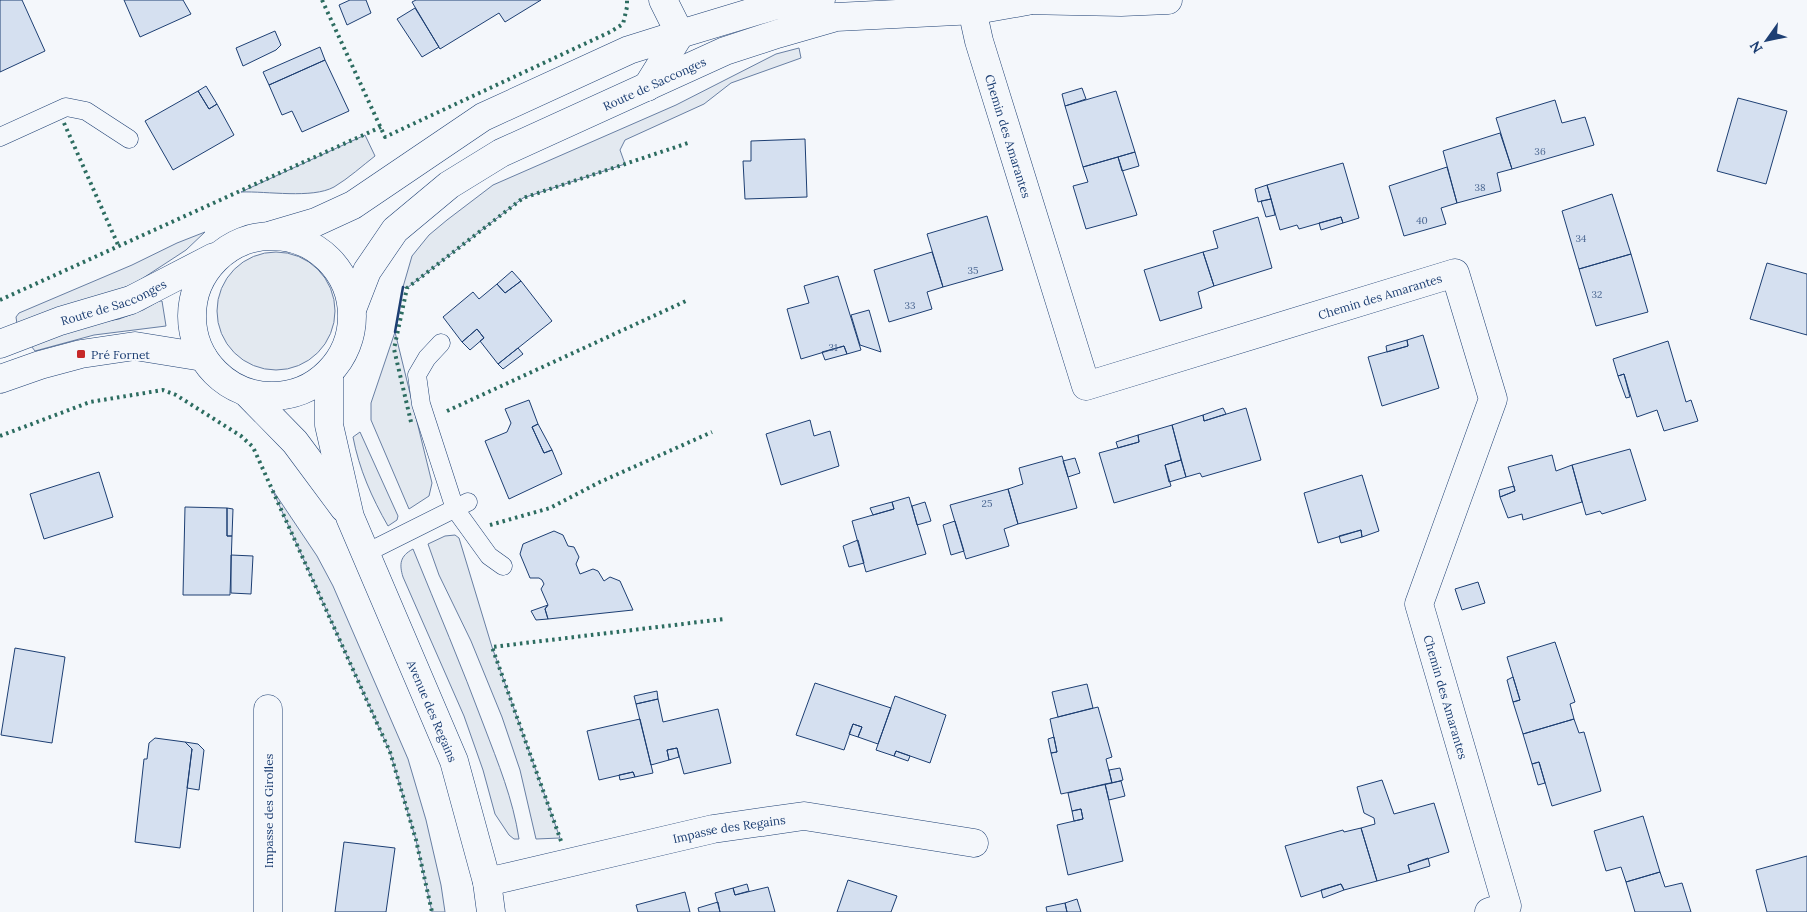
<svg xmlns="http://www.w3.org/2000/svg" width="1807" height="912" font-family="Lora,serif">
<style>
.green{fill:#e3e9f0;stroke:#687fa3}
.building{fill:#d5e0f0;stroke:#1d3f73}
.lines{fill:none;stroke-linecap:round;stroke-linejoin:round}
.lane-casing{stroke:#1d3f73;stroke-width:19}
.street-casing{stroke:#1d3f73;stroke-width:29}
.secondary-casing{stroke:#1d3f73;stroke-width:29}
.lane{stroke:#f4f7fb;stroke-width:18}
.street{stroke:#f4f7fb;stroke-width:28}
.secondary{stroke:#f4f7fb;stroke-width:28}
.hedge{stroke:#2c6c60;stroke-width:4;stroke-dasharray:2.5 4;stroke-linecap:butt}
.wall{stroke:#1d3f73;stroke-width:2.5}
.poi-dot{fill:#c62828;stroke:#f4f7fb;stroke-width:2}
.labels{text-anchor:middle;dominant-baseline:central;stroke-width:4;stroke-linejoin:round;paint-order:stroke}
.number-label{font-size:10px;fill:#4b6792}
.street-label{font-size:12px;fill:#1d3f73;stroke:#f4f7fb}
.poi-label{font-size:12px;fill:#1d3f73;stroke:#f4f7fb;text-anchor:start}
</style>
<rect width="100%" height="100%" fill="#f4f7fb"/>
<!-- green -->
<path class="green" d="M799,48L801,58L731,83L704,104L625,140L620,150L625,164L523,198L407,288L403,287L412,256L429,235L447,220L493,185L676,105L776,54Z
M365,135L375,156C362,166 349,178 334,187C312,199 267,191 241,192Z
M205,232L186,250L137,282L119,290L45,313L17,324L16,317L19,313L132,265L177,243Z
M217 311a59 59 0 1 1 118 0a59 59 0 1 1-118 0Z
M159,301H162L166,326L94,335L35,351L28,342L84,325L119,319L143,310Z
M395,332L432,483L429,496L409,509L371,420V403Z
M360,432L398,516L397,520L388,526C372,498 359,469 353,437Z
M272,489L317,556L333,586L408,759L426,820L441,885L445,912H432L416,840L390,752Z
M455,535L459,538L492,647L560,838L536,839L520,770L502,717L471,641L439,575L428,544L445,536Z
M413,549C437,608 462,667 484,726C498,763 513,799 519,839H514L509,835L495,814L483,770L464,716L403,577C399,564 400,556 413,549Z"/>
<!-- building -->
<path class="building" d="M0,0H22L45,51L0,72Z
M124,0H183L191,14L140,37Z
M350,0H366L371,13L347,25L339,5Z
M416,0H541L505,22L499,13L440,49L412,2Z
M415,8L439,47L422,57L397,19Z
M275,31L281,45L276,50L243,66L236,48Z
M320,47L325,60L269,85L263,72Z
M325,60L349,111L302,132L292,111L282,115L269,85Z
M206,86L217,104L209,109L198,91Z
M1082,88L1086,99L1065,106L1062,94Z
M198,91L209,109L217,104L234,135L173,170L145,121Z
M1116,91L1135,152L1083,167L1065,106Z
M1738,98L1787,111L1766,184L1717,171Z
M1555,100L1562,123L1585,117L1594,145L1512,169L1496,118Z
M1500,133L1512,169L1497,173L1501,191L1457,203L1443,151Z
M805,139L807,197L745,199L743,161H751V141Z
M1135,152L1139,166L1122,171L1118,157Z
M1118,157L1137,215L1086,229L1073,186L1088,182L1083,167Z
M1343,163L1359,218L1343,223L1341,217L1299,229L1297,225L1280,230L1267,185Z
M1447,167L1457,203L1441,208L1446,224L1404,236L1389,186Z
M1267,185L1271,199L1258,202L1255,189Z
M1612,194L1631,254L1579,269L1562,211Z
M1271,199L1275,215L1266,217L1261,201Z
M987,216L1003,270L943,287L927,234Z
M1258,217L1272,268L1214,286L1203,252L1218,248L1213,231Z
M1341,217L1343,223L1321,230L1319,223Z
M932,252L943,287L927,292L932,309L889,322L874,270Z
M1203,252L1214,286L1198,292L1202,308L1160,321L1144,270Z
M1631,254L1648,312L1596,326L1579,269Z
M1767,263L1807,274V335L1750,319Z
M512,271L521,281L505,293L497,284Z
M838,276L861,350L847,354L844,346L801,359L787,309L809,303L804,286Z
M521,281L552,321L498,364L480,341L484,338L477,329L462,342L443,317L473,292L479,299L497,284L505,293Z
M869,310L881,352L860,345L851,315Z
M477,329L484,338L470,350L462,342Z
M1423,335L1439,388L1382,406L1368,357L1408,346L1407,340Z
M1407,340L1408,346L1387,352L1386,346Z
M1668,341L1686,402L1691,400L1698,421L1664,431L1657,410L1637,417L1624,374L1618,376L1613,359Z
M844,346L847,354L825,360L822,352Z
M518,348L523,354L503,369L498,364Z
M1624,374L1630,397L1626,398L1618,376Z
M529,400L538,424L532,427L544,453L552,450L562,474L509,499L485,441L507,432L511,423L505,409Z
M1223,408L1226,414L1204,421L1203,415Z
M1246,408L1261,460L1202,477L1200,473L1186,477L1172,425L1203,415L1204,421Z
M810,420L814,436L830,431L839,466L781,485L766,434Z
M538,424L552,450L544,453L532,427Z
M1172,425L1181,460L1165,465L1171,486L1114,503L1099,453L1139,442L1138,435Z
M1138,435L1139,442L1118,448L1116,442Z
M1630,449L1646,500L1602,514L1600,511L1586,515L1572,465Z
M1552,455L1556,471L1572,465L1582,502L1523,520L1522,514L1508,518L1500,497L1515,491L1508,467Z
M1062,456L1077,508L1018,524L1008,489L1023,484L1019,468Z
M1075,458L1080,473L1068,477L1063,461Z
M1181,460L1186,477L1169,482L1165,465Z
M99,472L113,517L44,539L30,494Z
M1362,475L1379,531L1362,537L1361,530L1318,543L1304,493Z
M1514,486L1515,491L1500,497L1499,490Z
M1008,489L1018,524L1004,529L1009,546L966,559L950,505Z
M909,497L926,554L866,572L852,521L894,509L892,502Z
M892,502L894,509L873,515L870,508Z
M925,502L931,521L917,525L912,506Z
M185,507L227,508V536H232L230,595H183Z
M227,508L233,509L232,536H227Z
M955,521L964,551L951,555L943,525Z
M1361,530L1362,537L1341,543L1339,536Z
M554,531L563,535L568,546L574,547L579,557L576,564L580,574L593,569L598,571L604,581L610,577L620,581L633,610L548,619L545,609L548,605L541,589L544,584L542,580L539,578H530L520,554L523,544Z
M858,540L864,563L849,567L843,546Z
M231,555L253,556L251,594L231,593Z
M1478,582L1485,603L1462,610L1455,589Z
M548,605L545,609L548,619L536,620L531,611Z
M1555,642L1575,702L1570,704L1574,719L1523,734L1513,702L1520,700L1507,657Z
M15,648L65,657L52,743L1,735Z
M1513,677L1520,700L1513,702L1507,680Z
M815,683L891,708L878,744L858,737L862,727L853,724L844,750L796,735Z
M1087,684L1093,708L1058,717L1052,692Z
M657,691L658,699L636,704L634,696Z
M895,696L946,715L930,763L896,751L894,756L876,750Z
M658,699L663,722L718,709L731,763L684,774L677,748L667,750L669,760L651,765L636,704Z
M1098,707L1112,757L1106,759L1112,783L1061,794L1051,753L1057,752L1050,719Z
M640,719L653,773L635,777L633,772L599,780L587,731Z
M1574,719L1579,733L1584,732L1601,791L1552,806L1539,762L1532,764L1523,734Z
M853,724L862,727L858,737L849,734Z
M1054,737L1057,752L1051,753L1048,739Z
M155,738L185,742L192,749L180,848L135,842L144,759H147L149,743Z
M185,742L198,744L204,750L199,790L187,788L192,749Z
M677,748L679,757L669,760L667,750Z
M896,751L910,756L908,761L894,756Z
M1539,762L1545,783L1538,785L1532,764Z
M1120,768L1123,780L1112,783L1109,770Z
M633,772L635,777L620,780L619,775Z
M1382,780L1394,814L1434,803L1449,852L1408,865L1410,872L1377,881L1361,828L1375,824L1374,818L1364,813L1357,787Z
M1121,781L1125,796L1109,800L1105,784Z
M1105,784L1123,861L1068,875L1057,825L1083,819L1081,809L1072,811L1068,793Z
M1081,809L1083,819L1074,821L1072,811Z
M1643,816L1660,872L1626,882L1621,867L1606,871L1594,831Z
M1361,828L1377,881L1344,890L1341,884L1301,897L1285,846L1343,830L1344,832Z
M344,842L395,848L386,912H335Z
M1807,856V912H1767L1756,870Z
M1428,858L1430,866L1410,872L1408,865Z
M1660,872L1665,887L1682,883L1691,912H1635L1626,882Z
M848,880L897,896L891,912H837Z
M747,884L749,891L735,895L733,888Z
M1341,884L1344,890L1323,898L1321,890Z
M768,887L775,912H720L715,893L733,888L735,895Z
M685,892L690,912H638L636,905Z
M1077,899L1081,912H1067L1065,903Z
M718,902L720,912H699L698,908Z
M1065,903L1067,912H1047L1046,907Z"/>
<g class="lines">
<!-- lane casing -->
<g class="lane-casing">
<path id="lane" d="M0,137L66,107L86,111L129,139
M441,343L427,358L417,375L421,404L455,509L489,556L503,566
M366,553L468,502"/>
</g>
<!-- street casing -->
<g class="street-casing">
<g id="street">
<path d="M663,0L680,34"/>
<path id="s1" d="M976,10L975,23L979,41L1086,386L1455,273L1493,399L1419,604L1507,906L1489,912"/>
<path d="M647,87L680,34"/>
<path id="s2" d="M487,882L713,829L804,816L974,843"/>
<path d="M268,912V709"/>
</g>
</g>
<!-- secondary casing -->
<g class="secondary-casing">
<g id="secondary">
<path d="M1022,0L1121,2L1168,0"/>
<path d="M272,235L316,222L353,205L483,117L629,50L680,34L773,6L821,0"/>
<circle cx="272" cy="316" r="80"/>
<path id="s3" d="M353,307L367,271L395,230L449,185L501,153L725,51L777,34L836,17L976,10L1027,1"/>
<path id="s4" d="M0,344L60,321L131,300L214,257"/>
<path id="s5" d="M329,374V425L350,517L454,761L487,882L491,912"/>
<path d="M0,379L40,365L81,354L135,346L203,357"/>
<path d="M247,393L295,442L344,508"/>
</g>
</g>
<!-- lane -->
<use href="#lane" class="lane"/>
<!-- street -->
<use href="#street" class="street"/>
<!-- secondary -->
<use href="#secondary" class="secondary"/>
<!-- hedge -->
<path class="hedge" d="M322,0L385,137L610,32L623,24L627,7V0
M64,123L119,247
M0,300L381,127
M447,411L686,301
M411,422L394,349L407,288L523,198L688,143
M0,436L90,402L163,390L176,395L241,436L253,447L390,752L416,840L432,912
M490,525L550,508L600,482L712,432
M561,841L492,647L724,619"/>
<!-- wall -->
<path class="wall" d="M395,332L403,287"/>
</g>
<!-- markers -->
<rect class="poi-dot" x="76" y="349" width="10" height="10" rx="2.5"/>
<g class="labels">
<!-- number labels -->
<g class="number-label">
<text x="1540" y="151">36</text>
<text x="1480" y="187">38</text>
<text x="1422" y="220">40</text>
<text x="1581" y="238">34</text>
<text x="973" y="270">35</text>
<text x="1597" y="294">32</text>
<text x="910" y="305">33</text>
<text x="833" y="347">31</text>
<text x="987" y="503">25</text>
</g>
<!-- street labels -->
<g class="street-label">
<text stroke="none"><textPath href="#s3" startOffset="388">Route de Sacconges</textPath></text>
<text stroke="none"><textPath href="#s1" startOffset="131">Chemin des Amarantes</textPath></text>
<text stroke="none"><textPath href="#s1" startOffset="700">Chemin des Amarantes</textPath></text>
<text stroke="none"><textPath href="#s4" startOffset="121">Route de Sacconges</textPath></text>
<text stroke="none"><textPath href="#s1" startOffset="1225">Chemin des Amarantes</textPath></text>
<text stroke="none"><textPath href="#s5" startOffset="356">Avenue des Regains</textPath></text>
<text transform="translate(268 811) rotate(-90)">Impasse des Girolles</text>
<text stroke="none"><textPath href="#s2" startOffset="248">Impasse des Regains</textPath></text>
</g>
<!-- poi labels -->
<g class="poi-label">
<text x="91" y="354">Pré Fornet</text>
</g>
</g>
<!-- north arrow -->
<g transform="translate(1767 40) rotate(237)" stroke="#f4f7fb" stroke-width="4" paint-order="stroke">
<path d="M0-4L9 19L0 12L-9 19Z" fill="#1d3f73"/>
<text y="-8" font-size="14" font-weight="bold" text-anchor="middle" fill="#1d3f73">N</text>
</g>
</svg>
